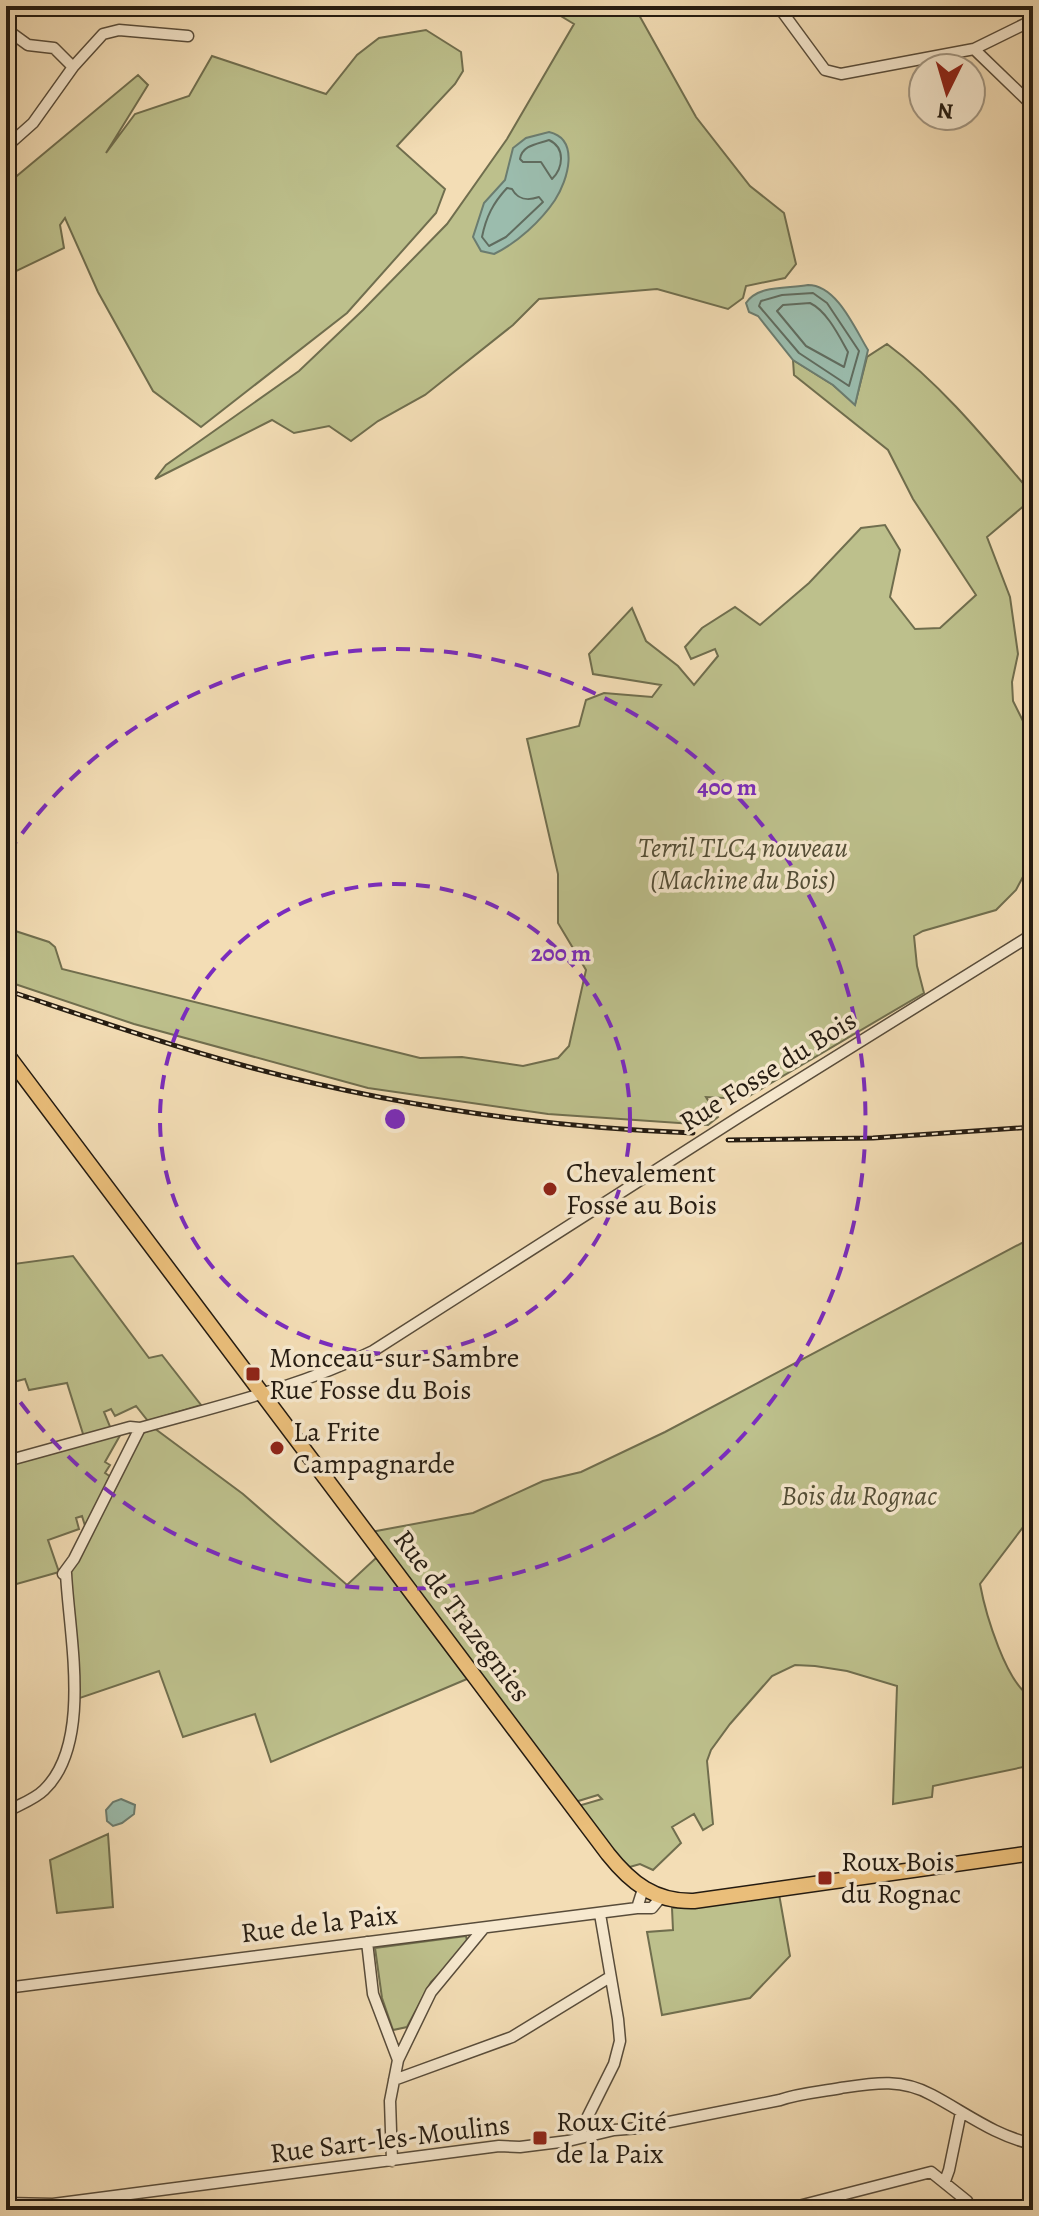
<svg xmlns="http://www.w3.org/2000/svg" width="1039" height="2216" font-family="Alegreya,serif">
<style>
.green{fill:#bdc08c;stroke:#706e4e;stroke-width:2}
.water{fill:#9bbcad;stroke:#6b7c6f;stroke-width:2}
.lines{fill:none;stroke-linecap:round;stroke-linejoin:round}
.shore{stroke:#606c5f;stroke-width:2}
.minor-casing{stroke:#584c3a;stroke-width:13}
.major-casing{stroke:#241b11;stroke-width:17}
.minor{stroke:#f7e9cf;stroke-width:10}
.major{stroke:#eabe7a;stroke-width:14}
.rail-casing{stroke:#241b11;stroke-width:5}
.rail{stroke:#f7e9cf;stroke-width:2;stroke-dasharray:6;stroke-linecap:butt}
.ring{fill:none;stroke:#7b2cbf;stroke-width:4;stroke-dasharray:14 10}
.poi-dot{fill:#8f2418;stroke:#f7e9cf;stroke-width:3}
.labels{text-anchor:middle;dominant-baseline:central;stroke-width:7;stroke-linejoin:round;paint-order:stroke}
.park-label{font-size:28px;font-style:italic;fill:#524d36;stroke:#f7e9cf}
.street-label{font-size:28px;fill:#241b11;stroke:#f7e9cf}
.poi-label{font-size:28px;fill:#241b11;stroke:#f7e9cf;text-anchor:start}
.centre{fill:#7b2cbf;stroke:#f7e9cf;stroke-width:4}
.ring-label{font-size:24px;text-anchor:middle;font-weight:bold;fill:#7b2cbf;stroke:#f7e9cf;stroke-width:7;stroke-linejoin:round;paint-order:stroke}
</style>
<rect width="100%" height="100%" fill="#f3ddb5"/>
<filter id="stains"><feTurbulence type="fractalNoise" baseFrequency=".0025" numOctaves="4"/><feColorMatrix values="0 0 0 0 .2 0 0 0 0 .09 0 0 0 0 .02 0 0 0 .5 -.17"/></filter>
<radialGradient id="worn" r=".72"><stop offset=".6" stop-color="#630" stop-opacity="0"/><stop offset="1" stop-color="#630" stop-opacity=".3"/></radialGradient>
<!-- green -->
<path class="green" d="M553,6H634L696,117L750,186L784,213L796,264L785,278L746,286L743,298L728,309L657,289L539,299L513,325L425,395L378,421L351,441L329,426L294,433L272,420L155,479L166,465L299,371L363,310L447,224L507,139L574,24L551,10Z
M426,30L461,52L463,71L455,84L397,146L445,189L436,213L347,313L201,427L153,391L98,292L65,218L60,225L64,248L6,276V185L138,75L148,85L106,153L135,114L189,96L212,56L326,94L357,55L379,38Z
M887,344C942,385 987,441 1032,494V499L987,537L1010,597L1018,654L1012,682L1013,701L1033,741V858L1016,890L996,910L923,931L914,936L917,966L924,993L744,1099L706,1097L718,1117L708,1125L548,1114L368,1088L134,1024L6,981V928L49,942L55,947L62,969L420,1058L462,1057L523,1066L558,1058L569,1046L586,970L558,923V874L527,739L579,726L586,700L604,693L652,697L661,685L593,674L589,654L632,608L646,641L678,666L694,685L718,656L715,649L691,659L685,647L702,628L735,607L760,625L809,583L861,528L885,525L900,550L890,597L915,629L940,628L976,595L913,499L888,450L794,375L793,360L833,385L855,404L867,357Z
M1033,1237V1514L980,1584C985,1611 1006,1686 1033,1698V1765L933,1786L932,1797L893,1804L897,1686L847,1671L815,1666L795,1665L772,1676L730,1724L711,1750L707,1761L713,1824L703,1830L694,1814L672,1827L681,1843L653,1870L640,1864L626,1868L578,1806L602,1799L598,1795L575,1802L371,1532L473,1513L543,1481L581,1472L665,1432Z
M73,1256L149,1358L162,1355L201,1405L148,1421L136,1406L115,1416L111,1409L104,1412L111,1429L84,1437L67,1383L29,1390L25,1379L6,1384V1265Z
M154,1428L243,1494L347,1585L376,1558L467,1679L271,1762L255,1714L183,1737L159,1671L77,1699L69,1575L141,1434Z
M122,1432L105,1462L110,1465L105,1473L111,1477L86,1529L82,1516L76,1518L79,1529L48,1540L59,1572L6,1587V1463Z
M108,1834L113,1907L57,1913L50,1860Z
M779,1894L790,1956L750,1998L662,2015L647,1932L673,1930L672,1908Z
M466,1936L468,1945L431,1982L407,2027L393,2030L382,1998L375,1948Z"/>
<!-- water -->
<path class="water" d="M549,132C580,139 568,180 555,200C541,221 517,243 494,254L481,251L473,237L484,203L505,180L513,148L526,138Z
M808,285C837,285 855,329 868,350L855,405L833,385L793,360L758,316L749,312L746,303C759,284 789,289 808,285Z
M121,1799L135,1805L134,1814L122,1823L113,1826L107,1821L106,1810L113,1802Z"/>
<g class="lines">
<!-- shore -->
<path class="shore" d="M549,140C566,148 563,168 552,179L541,162H523L520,159C522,145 538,144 549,140Z
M507,188L512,189C518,200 527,201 539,197L543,202L506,237L489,246L482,237C486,217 493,203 507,188Z
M813,293L827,303L859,351L849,386L799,353L759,306L761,301L782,295Z
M810,303C827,311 839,336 848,352L844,367L806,346L777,311L783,305Z"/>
<!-- minor casing -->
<g class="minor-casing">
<path id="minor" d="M778,6L825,70L841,74L974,49L1033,20
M6,13L13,8L31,6
M6,29L28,45L54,48L73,67L33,123L6,147
M974,49L1033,106
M73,67L103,34L119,30L188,36
M14,1459L130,1427L140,1428C218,1406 300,1387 373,1351L739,1117L1033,934
M63,1574L74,1559L140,1428
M6,1812C18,1805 34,1800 44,1790C93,1743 69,1635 66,1573
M643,1889L637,1908H652L661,1897
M367,1942L373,1994L398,2060L390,2101L392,2161
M6,1988L637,1908
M398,2060L431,1992L483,1929
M394,2080L512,2037L610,1977
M577,2138L614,2064L620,2041L618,2019L600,1914
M945,2181L949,2170L961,2112
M6,2203L53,2204L499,2146L520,2147L568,2141L614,2130L639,2128L780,2100C800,2093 820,2092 841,2088C874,2083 901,2078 932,2095C966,2113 995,2136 1033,2144
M783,2210L931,2172L967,2201L972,2210"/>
</g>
<!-- major casing -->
<g class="major-casing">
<path id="major" d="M6,1053L608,1854C631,1883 655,1902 694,1901L1033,1853"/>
</g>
<!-- minor -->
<use href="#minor" class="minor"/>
<!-- major -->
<use href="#major" class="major"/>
<!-- rail casing -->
<g class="rail-casing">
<path id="rail" d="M6,990C87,1017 167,1045 249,1067C394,1106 544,1127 693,1133
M728,1140L873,1138L1033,1127"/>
</g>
<!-- rail -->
<use href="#rail" class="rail"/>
</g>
<!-- distance rings -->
<g class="ring">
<circle cx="395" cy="1119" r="235"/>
<path d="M8 853A470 470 0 1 1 8 1385"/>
</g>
<!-- markers -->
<g class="poi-dot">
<circle cx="550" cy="1189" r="8"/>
<rect x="245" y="1366" width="16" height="16" rx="4"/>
<circle cx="277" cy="1448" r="8"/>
<rect x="817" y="1870" width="16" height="16" rx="4"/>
<rect x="532" y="2130" width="16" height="16" rx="4"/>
</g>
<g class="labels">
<!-- park labels -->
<g class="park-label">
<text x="743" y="848">Terril TLC4 nouveau<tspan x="743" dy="32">(Machine du Bois)</tspan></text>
<text x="859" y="1496">Bois du Rognac</text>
</g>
<!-- street labels -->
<g class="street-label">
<text transform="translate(768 1071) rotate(-32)">Rue Fosse du Bois</text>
<text transform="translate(462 1616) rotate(53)">Rue de Trazegnies</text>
<text transform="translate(319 1924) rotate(-7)">Rue de la Paix</text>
<text transform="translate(390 2139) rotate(-7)">Rue Sart-les-Moulins</text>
</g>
<!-- poi labels -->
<g class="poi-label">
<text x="566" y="1173">Chevalement<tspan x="566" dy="32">Fosse au Bois</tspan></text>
<text x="269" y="1358">Monceau-sur-Sambre<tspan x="269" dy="32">Rue Fosse du Bois</tspan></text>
<text x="293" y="1432">La Frite<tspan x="293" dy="32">Campagnarde</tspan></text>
<text x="841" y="1862">Roux Bois<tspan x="841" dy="32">du Rognac</tspan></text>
<text x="556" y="2122">Roux Cité<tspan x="556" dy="32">de la Paix</tspan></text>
</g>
</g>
<circle cx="395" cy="1119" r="12" class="centre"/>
<g class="ring-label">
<text x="727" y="795">400 m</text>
<text x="561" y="961">200 m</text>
</g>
<!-- margin -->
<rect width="1039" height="2216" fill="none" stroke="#f3ddb5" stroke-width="32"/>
<rect x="8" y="8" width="1023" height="2200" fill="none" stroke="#241b11" stroke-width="4"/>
<rect x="16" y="16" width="1007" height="2184" fill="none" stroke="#241b11" stroke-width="2"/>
<!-- north arrow -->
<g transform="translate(947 92) rotate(185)"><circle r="38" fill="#f7e9cf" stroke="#a39783" stroke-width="2"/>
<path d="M0-6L14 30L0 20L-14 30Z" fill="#8f2418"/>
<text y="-12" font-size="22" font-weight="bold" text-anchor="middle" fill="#241b11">N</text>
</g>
<rect width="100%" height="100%" filter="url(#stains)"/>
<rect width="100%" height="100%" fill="url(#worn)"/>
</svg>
